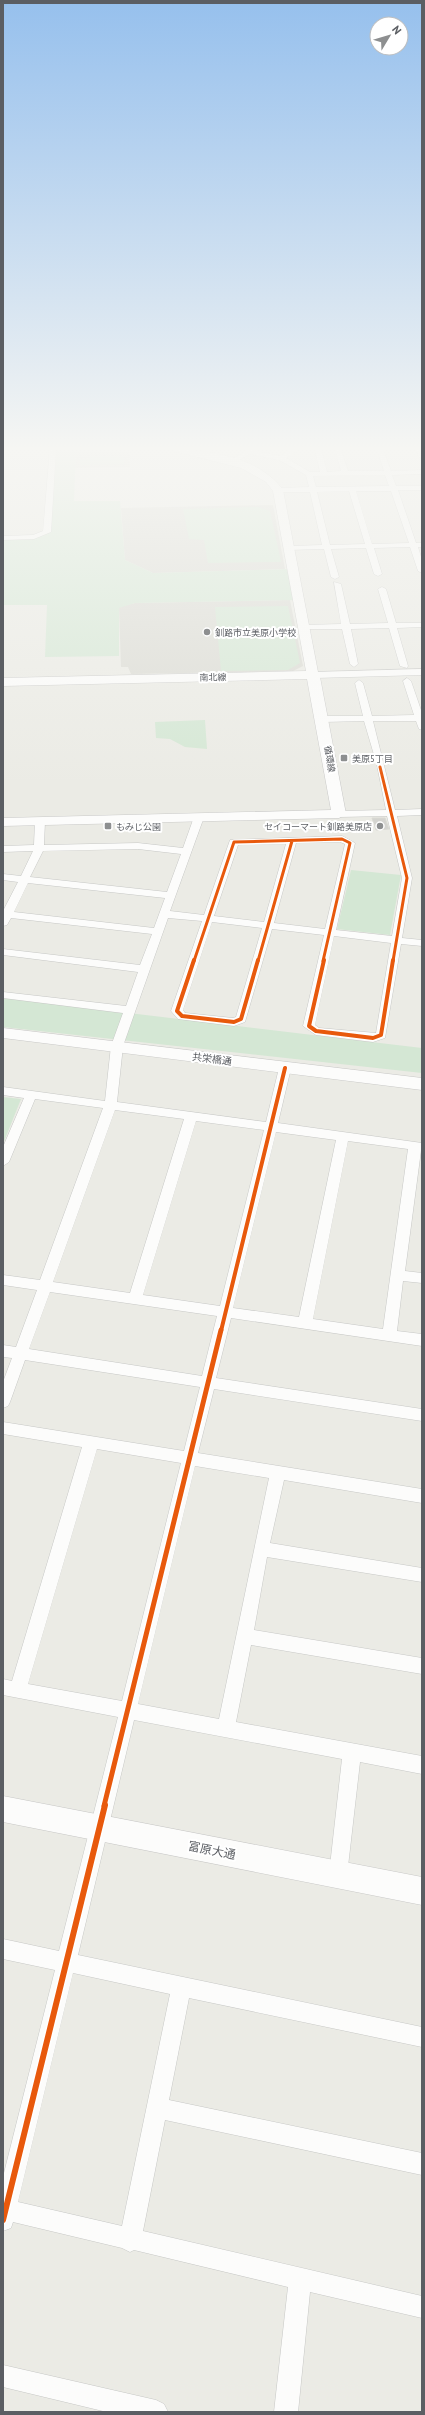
<svg xmlns="http://www.w3.org/2000/svg" width="425" height="2415" font-family="'PT Sans','Noto Sans JP',sans-serif">
<style>
.education{fill:#dbdbd4}
.green{fill:#d4e7d4}
.building{fill:#d4d4d0;stroke:#dadad4}
.lines{fill:none;stroke-linecap:round;stroke-linejoin:round}
.street-casing{stroke:#c7c8c6;stroke-width:1}
.secondary-casing{stroke:#c8c8c7;stroke-width:1}
.street{fill:#fcfcfb;fill-rule:evenodd}
.secondary{fill:#fcfcfb;fill-rule:evenodd}
.cycleway-far3-casing{stroke:#fff;stroke-width:5}
.cycleway-far2-casing{stroke:#fff;stroke-width:6}
.cycleway-far1-casing{stroke:#fff;stroke-width:8}
.cycleway-casing{stroke:#fff;stroke-width:9}
.cycleway-far3{stroke:#e8590c;stroke-width:3}
.cycleway-far2{stroke:#e8590c;stroke-width:4}
.cycleway-far1{stroke:#e8590c;stroke-width:5}
.cycleway{stroke:#e8590c;stroke-width:6}
.poi-dot{fill:#8d8f90;stroke:#fff;stroke-width:1.5}
.labels{text-anchor:middle;dominant-baseline:central;stroke-width:4;stroke-linejoin:round;paint-order:stroke}
.far-poi-label{font-size:9px;fill:#5b5e63;stroke:#fff;text-anchor:start}
.far-street-label{font-size:9px;fill:#5b5e63;stroke:#fff}
.street-label{font-size:10px;fill:#5b5e63;stroke:#fff}
.near-street-label{font-size:12px;fill:#5b5e63;stroke:#fff}
</style>
<rect width="100%" height="100%" fill="#ebebe5"/>
<!-- education -->
<path class="education" d="M76,449H129L130,467L75,468Z
M273,505L285,569L153,573L125,560L121,508Z
M290,600L303,666L293,671L131,674L128,667H121L119,607L135,603Z"/>
<!-- green -->
<path class="green" d="M53,449H76L74,501H120L125,560L153,573L293,569L299,600L135,603L119,608V656L45,657L47,605H3V538L34,537L47,532Z
M89,456H124V464L80,465V459H89Z
M258,507L270,511L281,562L208,563L204,540L189,539L183,509Z
M288,606L300,663L288,670L221,671L215,607Z
M205,720L207,749L185,747L170,739L156,738L155,722Z
M351,870L401,875L390,935L337,929Z
M3,998L422,1048V1073L3,1027Z
M3,1097L21,1099L3,1144Z"/>
<!-- building -->
<path class="building" d="M372,818H385L389,829L376,830Z"/>
<g class="lines">
<!-- street casing -->
<g class="street-casing">
<path id="street" d="M50,449H56L51,532L34,539L3,540V536L33,535L43,531Z
M206,449H214L204,456H200V454Z
M249,449H257L255,451L280,456L291,449H299L286,458L310,472H320L315,449H321L327,472L341,471L335,449H341L348,471H384L377,449H383L391,471L422,470V474L392,475L396,486H422V490H398L416,543H422V547H418L422,560V573L418,571L410,547L374,548L382,574L378,576L374,574L366,548L331,549L339,577L335,579L331,577L324,549L287,550V546H290L322,545L310,492H278L275,490L278,488L309,487L306,475L279,460L250,454L233,463L228,462ZM385,475L389,486L316,487L313,476ZM349,491L365,544L330,545L317,492ZM356,491H391L409,543L372,544Z
M416,449H422V459L419,457Z
M334,582L341,584L350,624L388,623L378,589L382,587L386,589L396,623H422V627L397,628L408,666L407,668L400,666L389,628L351,629L358,664L354,667L350,664L342,629H301V625H304L341,624Z
M422,669V675L315,678L311,675L315,672Z
M407,678L411,681L422,713V730L419,729L416,721H373L395,810L422,809V815L397,816L412,878L402,938L422,940V946L401,944L385,1038L373,1042L316,1035L303,1026L324,935L272,929L245,1022L234,1026L178,1019L171,1011L202,921L168,918L123,1046L117,1102L266,1122L279,1068L285,1064L291,1068L278,1123L422,1143L405,1271L422,1273V1283L403,1281L397,1331L422,1334V1346L231,1318L216,1378L422,1409V1421L214,1389L198,1453L422,1489V1503L284,1480L270,1543L422,1568V1582L267,1557L254,1630L422,1658V1674L251,1645L236,1722L422,1756V1774L360,1762L347,1875L345,1882L338,1884L331,1882L329,1875L342,1759L134,1720L78,1955L422,2027V2047L189,1998L169,2100L422,2153V2175L165,2120L143,2231L422,2296V2318L310,2292L298,2412H274L288,2287L134,2250L130,2252L122,2248L13,2222L11,2228L3,2231V2177L55,1970L3,1959V1939L59,1951L118,1717L3,1695V1679L12,1681L82,1447L3,1434V1422L184,1451L200,1387L25,1360L10,1402L8,1406L3,1408V1382L12,1358L3,1357V1345L16,1347L37,1290L3,1285V1275L40,1280L103,1108L35,1099L9,1162L3,1166V1147L24,1098L3,1095V1087L105,1101L111,1046L123,1013L3,998V992L126,1006L138,972L3,955V949L140,965L152,934L11,918L7,925L3,926V911L18,882L3,880V874L21,876L33,851L3,852V846L34,845L35,821L40,818L45,821L44,845L138,843L183,848L194,817L199,814L202,815L204,817L170,911L204,915L230,840L342,836L355,843L336,930L392,936L402,878L387,816L339,817L334,814L339,811L386,810L377,765L364,721L323,722L319,719L323,716H363L355,683L359,680L363,683L372,716L414,715L403,681ZM340,842L345,844L325,929L274,923L296,843ZM286,844L264,922L214,916L238,845ZM138,849L181,854L167,892L30,877L43,851ZM28,883L165,898L154,928L14,912ZM212,922L262,928L236,1017L233,1018L185,1013L183,1010ZM334,936L391,943L376,1033L319,1028L315,1025ZM115,1110L184,1119L130,1293L53,1282ZM196,1121L264,1130L220,1306L143,1295ZM276,1132L336,1140L299,1317L233,1308ZM348,1141L408,1149L383,1329L313,1319ZM50,1292L217,1316L202,1376L29,1349ZM97,1449L181,1463L122,1701L28,1684ZM195,1466L269,1478L219,1719L138,1704ZM73,1973L170,1994L122,2226L18,2202Z
M3,2365L156,2400L164,2404L168,2412H107L3,2387Z"/>
</g>
<!-- secondary casing -->
<g class="secondary-casing">
<path id="secondary" d="M166,449C205,449 259,456 283,490L318,672L321,675L320,677L346,814L339,818L3,826V818L331,810L307,679L3,686V678L306,671L273,491L266,482L241,468Z
M3,1028L422,1078V1090L3,1038Z
M3,1796L422,1877V1905L3,1822Z"/>
</g>
<!-- street -->
<use href="#street" class="street"/>
<!-- secondary -->
<use href="#secondary" class="secondary"/>
<!-- cycleway-far3 casing -->
<g class="cycleway-far3-casing">
<path id="cycleway-far3" d="M380,767L407,878L393,961
M194,961L234,842L342,839L350,843L323,961
M258,961L292,841"/>
</g>
<!-- cycleway-far2 casing -->
<g class="cycleway-far2-casing">
<path id="cycleway-far2" d="M194,960L177,1011L182,1016L234,1022L241,1019L258,960
M324,960L309,1026L316,1031L373,1038L381,1035L393,960
M221,1331L285,1068"/>
</g>
<!-- cycleway-far1 casing -->
<g class="cycleway-far1-casing">
<path id="cycleway-far1" d="M104,1806L221,1330"/>
</g>
<!-- cycleway casing -->
<g class="cycleway-casing">
<path id="cycleway" d="M3,2220L105,1805"/>
</g>
<!-- cycleway-far3 -->
<use href="#cycleway-far3" class="cycleway-far3"/>
<!-- cycleway-far2 -->
<use href="#cycleway-far2" class="cycleway-far2"/>
<!-- cycleway-far1 -->
<use href="#cycleway-far1" class="cycleway-far1"/>
<!-- cycleway -->
<use href="#cycleway" class="cycleway"/>
</g>
<!-- sky -->
<linearGradient id="sky" x2="0" y2="1"><stop stop-color="#96c0ed"/><stop offset="0.57" stop-color="#f6f6f3"/><stop offset="1" stop-color="#f6f6f3" stop-opacity="0"/></linearGradient>
<rect width="425" height="787" fill="url(#sky)"/>
<!-- markers -->
<g class="poi-dot">
<circle cx="207" cy="632" r="4"/>
<rect x="340" y="754" width="8" height="8" rx="2"/>
<rect x="104" y="822" width="8" height="8" rx="2"/>
<circle cx="380" cy="826" r="4"/>
</g>
<g class="labels">
<!-- far-poi labels -->
<g class="far-poi-label">
<text x="215" y="632">釧路市立美原小学校</text>
<text x="352" y="758">美原5丁目</text>
<text x="116" y="826">もみじ公園</text>
<text x="372" y="826" text-anchor="end">セイコーマート釧路美原店</text>
</g>
<!-- far-street labels -->
<g class="far-street-label">
<text transform="translate(213 677) rotate(-1)">南北線</text>
<text transform="translate(330 759) rotate(80)">循環線</text>
</g>
<!-- street labels -->
<g class="street-label">
<text transform="translate(212 1059) rotate(7)">共栄橋通</text>
</g>
<!-- near-street labels -->
<g class="near-street-label">
<text transform="translate(212 1850) rotate(11)">富原大通</text>
</g>
</g>
<!-- border -->
<rect width="425" height="2415" fill="none" stroke="#5b5e63" stroke-width="8"/>
<!-- north arrow -->
<g transform="translate(389 36) rotate(52)"><circle r="19" fill="#ffffff" stroke="#bdbfc1"/>
<path d="M0-3L7 15L0 10L-7 15Z" fill="#8d8f90"/>
<text y="-6" font-size="11" font-weight="bold" text-anchor="middle" fill="#5b5e63">N</text>
</g>
</svg>
